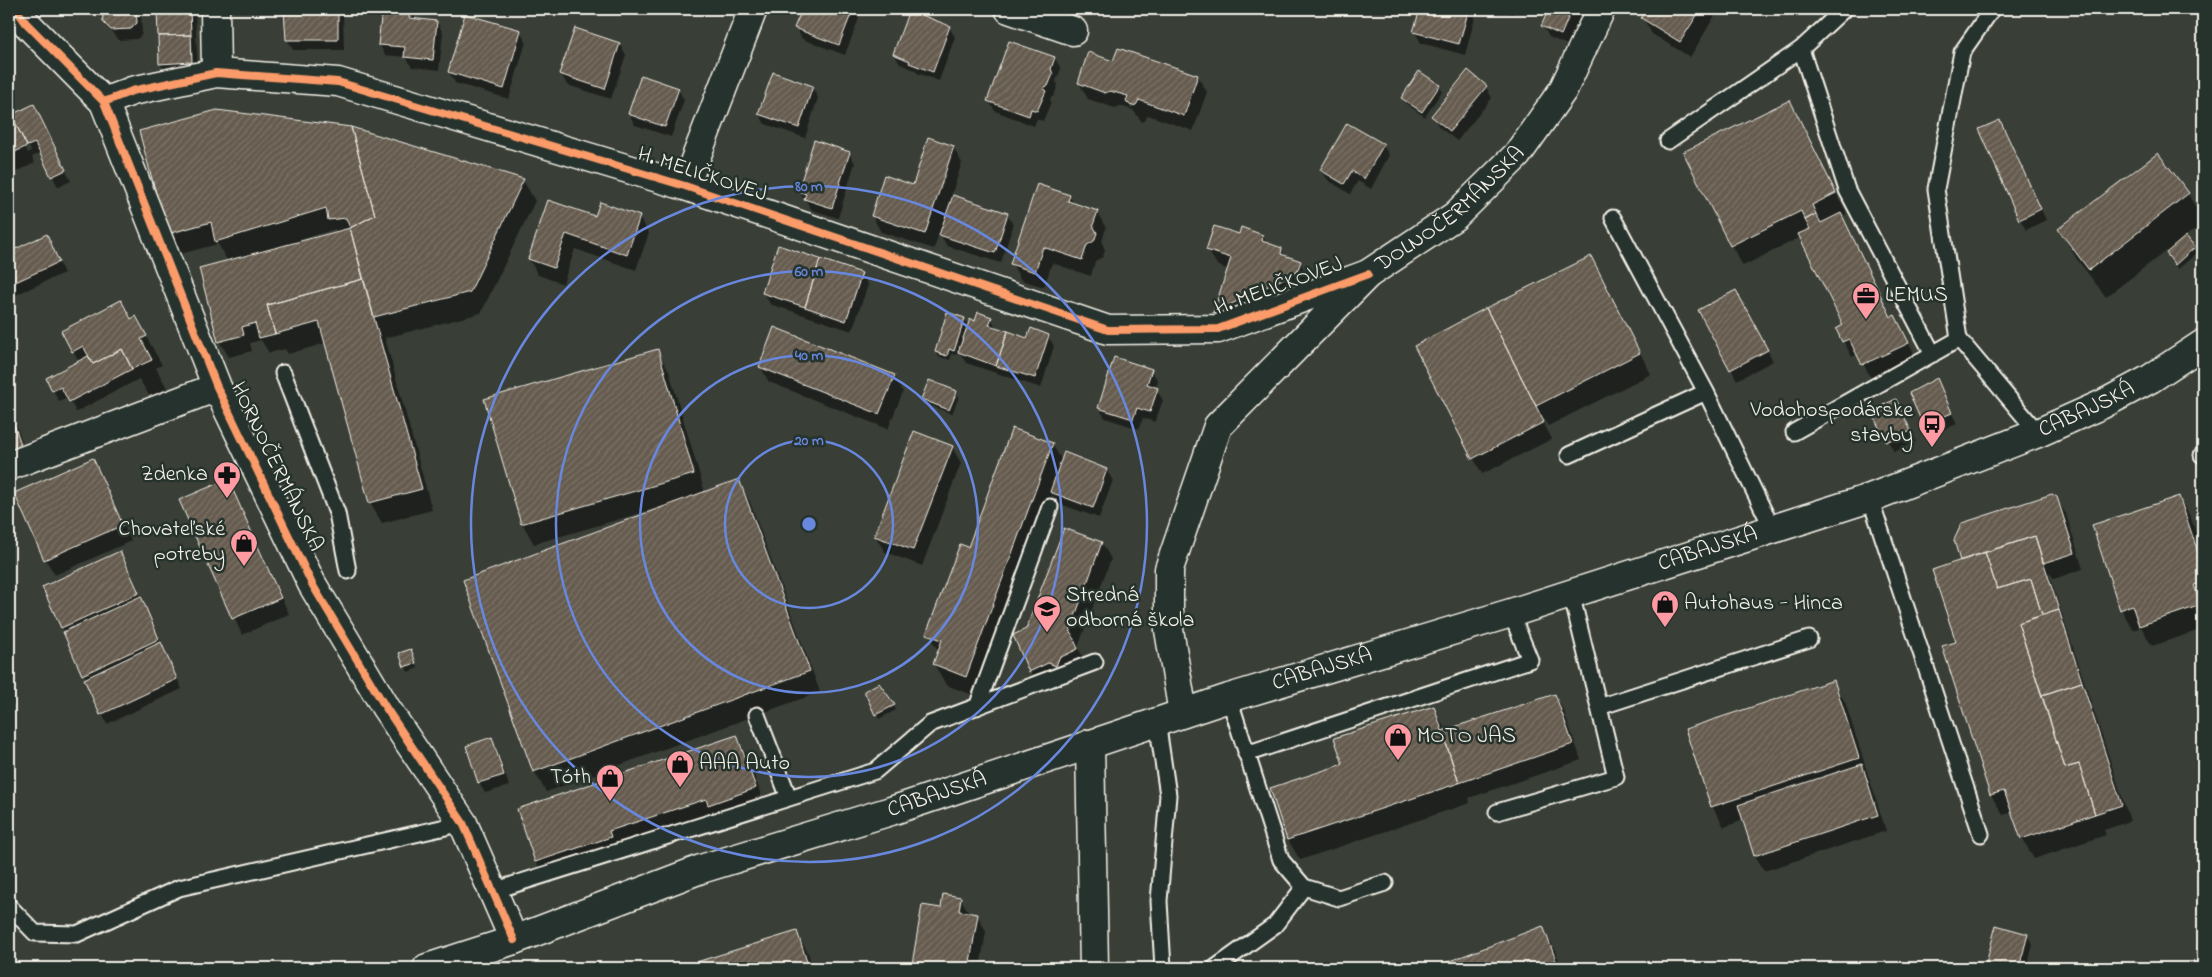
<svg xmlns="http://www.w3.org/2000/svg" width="2212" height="977" font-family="'Indie Flower',sans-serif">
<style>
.shadow{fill:#0007;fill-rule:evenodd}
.building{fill:url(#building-hatch);stroke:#f4f1e8}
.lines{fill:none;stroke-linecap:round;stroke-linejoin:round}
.service-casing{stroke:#f4f1e8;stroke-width:19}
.minor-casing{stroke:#f4f1e8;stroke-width:31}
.tertiary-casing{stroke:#f4f1e8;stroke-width:31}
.secondary-casing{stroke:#f4f1e8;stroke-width:31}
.service{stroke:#26332d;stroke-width:15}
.minor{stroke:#26332d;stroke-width:28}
.tertiary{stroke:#26332d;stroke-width:28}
.secondary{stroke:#26332d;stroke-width:28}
.cycleway-casing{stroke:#26332d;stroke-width:11}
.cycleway{stroke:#fa9b69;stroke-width:8}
.ring{fill:none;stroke:#6887de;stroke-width:2.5}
.labels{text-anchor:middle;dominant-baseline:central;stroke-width:5;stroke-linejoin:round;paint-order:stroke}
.street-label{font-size:22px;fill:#f4f1e8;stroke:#26332d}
.poi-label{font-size:22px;fill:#f4f1e8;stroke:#26332d;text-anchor:start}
.centre{fill:#6887de;stroke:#26332d;stroke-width:2.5}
.ring-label{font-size:15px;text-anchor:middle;font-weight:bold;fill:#6887de;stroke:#26332d;stroke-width:5;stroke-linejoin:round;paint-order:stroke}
</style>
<defs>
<pattern id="building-hatch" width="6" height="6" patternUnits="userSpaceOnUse" patternTransform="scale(1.25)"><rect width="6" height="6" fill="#655b4f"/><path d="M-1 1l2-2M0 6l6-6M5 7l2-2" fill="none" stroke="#7c7368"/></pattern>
</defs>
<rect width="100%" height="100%" fill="#393f37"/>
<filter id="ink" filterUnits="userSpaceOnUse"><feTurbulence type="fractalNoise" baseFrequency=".02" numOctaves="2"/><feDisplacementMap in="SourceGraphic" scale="10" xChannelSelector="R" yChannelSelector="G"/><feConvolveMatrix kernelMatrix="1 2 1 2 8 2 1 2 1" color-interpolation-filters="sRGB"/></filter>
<g filter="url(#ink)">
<!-- shadow -->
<path class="shadow" d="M104,9H195L198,73L166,74L160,63L158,13L141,14L142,34L137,39L118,40L104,22Z
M286,9H343L344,50H293L287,39Z
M383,9H414L415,20L437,22L443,33L439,70L412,67L406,57L385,55L379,44Z
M803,9H854L859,18L845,55L802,39L796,28Z
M1062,9H1079L1077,15Z
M1421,9H1472L1476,14L1465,55L1421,43L1415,32Z
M1496,9H1514L1513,14Z
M1550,9H1583L1567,45L1549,37L1543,26Z
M1648,9H1719L1690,57L1652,34L1643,18Z
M949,27L955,37L939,81L917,73L915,70L900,64L894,54Z
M520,31L526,42L509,99L455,83L449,72Z
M620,44L626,55L611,99L567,85L561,74Z
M1055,58L1061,69L1056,81L1058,85L1054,96L1050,98L1051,102L1043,121L1037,119L1034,126L995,111L989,101Z
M1114,63L1197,76L1207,92L1193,131L1148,115L1145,121L1142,122L1133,110L1120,106L1115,108L1088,99L1079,83Z
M1439,86L1442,91L1425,117L1405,103L1402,98Z
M812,87L818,98L805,138L765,124L759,114Z
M1486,87L1492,98L1457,141L1439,127L1433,116Z
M678,89L684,100L671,137L635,125L629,114Z
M1790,102L1847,214L1842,217L1891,318L1904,333L1917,359L1872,380L1858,354L1852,357L1843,341L1844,326L1801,237L1743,266L1731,245Z
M34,106L71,181L58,187L41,153L32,157L35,163L9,175V117ZM18,131H21L31,151L28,153Z
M141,132L523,180L535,201L481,313L385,338L432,510L382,523L370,503L326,343L288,354L285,349L269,353L261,340L250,343L252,351L229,357L219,341L228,262L218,244L180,254L168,234ZM217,219L218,221L172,234V232ZM335,229L337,233L300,242V240Z
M2006,132L2046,220L2026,230L2020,219Z
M1383,145L1389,155L1371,189L1358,181L1350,194L1328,180L1321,170Z
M953,147L962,163L951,196L1007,214L1013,225L1001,263L947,246L939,233L934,249L881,232L872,216L914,187Z
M849,153L855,163L838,218L812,210L799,191Z
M2158,154L2188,194L2203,220V223L2185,237L2197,253L2178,269L2166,251L2106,297L2076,258L2060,230Z
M1069,196L1075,205L1097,212L1106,228L1102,242L1105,250L1103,257L1095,261L1091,276L1052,263L1044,287L1021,280L1012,264Z
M549,202L596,218H639L649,233L636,270L575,249L563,284L538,275L529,259Z
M1240,235L1263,236L1267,244L1281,249L1286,257L1300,262L1309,278L1306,288L1223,329L1215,313L1229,270L1217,265L1208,250Z
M46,236L64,273L9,298V253Z
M1591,258L1651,374L1548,426L1544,419L1542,420L1552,439L1482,474L1415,346Z
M862,274L868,285L852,331L770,304L764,293Z
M1742,302L1773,361L1737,380L1700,310Z
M136,318L162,365L156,368L167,388L150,397L139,379L76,412L68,397L59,401L47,379L79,362L63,331Z
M991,318L997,329L1028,339L1048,336L1054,346L1041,388L966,363L958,350L956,355L952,354L950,360L939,357L936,352L964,319L968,326Z
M657,351L669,371L705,493L738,481L750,502L820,692L546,792L534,771L661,509V507L534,544L522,523Z
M760,366L894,376L903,392L888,429L769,382Z
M1151,370L1158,381L1155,388L1163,400L1155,422L1143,418L1139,429L1105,418L1099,408Z
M1936,380L1957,424L1931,435L1911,394Z
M956,392L959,397L952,414L926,404L923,399Z
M9,405L29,460L9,467Z
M1872,411H1902L1916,442L1894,452Z
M1052,444L1062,461L1106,470L1113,480L1099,518L1057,503L1053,495L978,697L946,685L934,664L939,652L928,634L968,549Z
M952,447L961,463L922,566L885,552L875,536Z
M93,460L131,541L55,575L45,559Z
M227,481L289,614L242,635L181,501Z
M2179,497L2191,518L2203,555V629L2152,646L2141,627L2133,630L2121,609Z
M2056,498L2066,514L2083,569L2054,579L2048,571L2130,821L2104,830L2106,835L2034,859L2022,838L2013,812L2003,815L1991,795L1944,647L1958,643L1962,561Z
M1064,529L1102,543L1111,559L1078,647L1086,665L1039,687L1030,671L1027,630Z
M120,553L182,689L107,724L62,627Z
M411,650L418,668L408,672L400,654Z
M1833,682L1845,702L1886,831L1764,871L1755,856L1744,820L1724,827L1712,806Z
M9,689L16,704L9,707Z
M1555,695L1564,711L1581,760L1469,798L1470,803L1300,860L1288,840L1344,765L1433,707L1446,731Z
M894,705L896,710L879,719L877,714Z
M737,737L748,757L766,809L548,882L536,862L519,810Z
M491,739L497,749L509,786L485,793L479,783L468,746Z
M960,898L970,914L977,915L986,931L980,968H916L913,964L942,909Z
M1542,927L1554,948L1562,968H1434Z
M1997,927L2027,935L2033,945L2027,968H1986Z
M2203,931V964L2198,954Z
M796,932L808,953L813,968H681Z"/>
<!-- building -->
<path class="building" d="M102,9H136L137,23L131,29L111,30L103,22Z
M157,9H190L191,35L158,36Z
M284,9H338V40H286Z
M382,9H410L409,18L437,21L433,60L404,57L405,47L378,45Z
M802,9H853L839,45L794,28Z
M1420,9H1469L1459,44L1413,32Z
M1549,9H1572L1561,35L1541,26Z
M1647,9H1701L1680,42L1641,18Z
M909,10L950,26L933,72L909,63L910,61L893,54Z
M465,14L521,30L504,89L448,72Z
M575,28L620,43L605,89L559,74Z
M191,35L192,62L159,64L158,36Z
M1009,41L1055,57L1051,69L1053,74L1048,86L1044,87V90L1046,91L1037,111L1031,109L1029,116L987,101Z
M1118,48L1198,75L1184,116L1139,100L1136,105L1131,106L1126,101L1128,96L1110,91L1105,93L1078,83L1088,52L1113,61Z
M1468,70L1487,86L1450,131L1431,116Z
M1419,71L1440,85L1422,112L1401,98Z
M773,72L813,86L799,128L758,114Z
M641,75L679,88L665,127L628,114Z
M1790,100L1836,193L1812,205L1816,214L1805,220L1801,211L1730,246L1683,152Z
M34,104L66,170L51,177L35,143L27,146L11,115Z
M217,110L351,127L375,215L350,228L346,218L328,220L326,208L215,242L211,222L167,234L139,131Z
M11,115L27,146L9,155V116Z
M2000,120L2041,209L2019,220L1979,129Z
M1347,123L1384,144L1364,179L1352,171L1344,184L1320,170Z
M351,127L524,179L470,292L374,317L350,228L375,215Z
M928,137L954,146L925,234L871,216L884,175L913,185Z
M814,140L850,152L832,208L804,199L806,194L798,191Z
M2158,153L2189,193L2089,270L2058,229Z
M1037,184L1070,195L1068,201L1098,211L1093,225L1097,233L1094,241L1087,245L1082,260L1043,247L1035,272L1010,264Z
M953,195L1008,213L995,253L939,235Z
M548,200L595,216L600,202L640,216L627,255L566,234L554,268L528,259Z
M1841,213L1891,317L1895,315L1909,343L1862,365L1849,339L1842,342L1836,329L1843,325L1798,234L1810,229L1805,220L1816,214L1821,223Z
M1214,226L1239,234L1241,227L1263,235L1262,241L1282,248L1281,254L1301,261L1297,272L1213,313L1231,258L1206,250Z
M350,228L363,279L267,305L275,334L259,338L255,323L242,327L244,335L218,342L199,268Z
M47,234L59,262L9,285V252Z
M2186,236L2195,247L2175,265L2166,253Z
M778,245L820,259L805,307L762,293Z
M1591,256L1640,353L1536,406L1486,308Z
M820,259L862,273L846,321L805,307Z
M363,279L422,489L369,503L319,322L275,334L267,305Z
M1736,290L1768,350L1730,370L1698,310Z
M121,300L131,319L136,316L147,336L141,339L152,360L132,369L122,349L93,364L83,346L72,352L61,331Z
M1486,308L1544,422L1472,459L1414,346Z
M947,312L965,318L954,351L949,349L947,356L935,352Z
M978,312L992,317L989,325L1008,331L996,366L958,352L970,319L975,321Z
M774,327L895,375L879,414L759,367Z
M1031,328L1049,335L1035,378L996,366L1008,331L1027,338Z
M122,349L132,369L69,402L61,387L52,391L46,378L88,356L93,364Z
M658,349L694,474L521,524L484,399Z
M1114,357L1152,369L1147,384L1158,388L1150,412L1137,408L1133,419L1098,408Z
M1937,378L1952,413L1923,425L1909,393Z
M929,380L957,391L949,410L921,399Z
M1896,399L1911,431L1886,442L1871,411Z
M9,410L21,444L9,448Z
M1012,428L1053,443L966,677L933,664L942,640L926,634L960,544L968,547Z
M914,431L953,446L913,550L874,536Z
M1064,452L1107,469L1093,508L1050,492Z
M93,458L123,525L44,560L14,493Z
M228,479L281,598L232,619L179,500Z
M739,479L810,671L533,772L463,580Z
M2052,494L2057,497L2075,553L2043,563L2035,536L1960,561L1954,540L1962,523Z
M2179,496L2203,567V582L2194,585L2201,605L2139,626L2132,605L2120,610L2092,525Z
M1064,528L1102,542L1070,630L1078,649L1059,658L1056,666L1048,663L1029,672L1013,635L1026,629Z
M2035,536L2059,610L2042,615L2031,579L1997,589L1985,552Z
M120,551L139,593L61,628L42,587Z
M1985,552L1997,589L2031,579L2042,615L2018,623L2065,768L2079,764L2095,814L2021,839L2004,791L1990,795L1942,646L1956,642L1932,570Z
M141,596L159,639L82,675L63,632Z
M2059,610L2082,682L2042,695L2018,623Z
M161,642L177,679L100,715L84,679Z
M411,649L416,663L404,667L399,653Z
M1834,680L1859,758L1711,807L1685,729Z
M2082,682L2122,805L2095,814L2079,764L2065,768L2042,695Z
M879,683L895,705L875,715L864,691Z
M9,688L14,698L9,701Z
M1555,694L1573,744L1459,783L1442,731Z
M1434,706L1459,783L1287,840L1270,788L1343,764L1334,738Z
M737,735L756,788L708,805L706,799L609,831L611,837L535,862L517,809Z
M492,737L504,775L478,783L466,746Z
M1862,764L1878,815L1754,856L1738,805Z
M943,894L961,897L959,911L978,914L969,968H937L912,964L922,905L941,908Z
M1996,925L2028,934L2019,968H1985Z
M2203,925V956L2196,954Z
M1543,926L1559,968H1431Z
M797,931L809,968H677Z"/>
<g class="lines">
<!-- service casing -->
<g class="service-casing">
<path id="service" d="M1844,9L1801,49L1847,190L1933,354
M1992,9L1962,52L1936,189L1959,339L2038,433
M1668,141L1801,49
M1613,218L1706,392L1773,530
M283,373L337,513L348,571
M1794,432L1959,339
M1569,455L1706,392
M2202,455L2203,454
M1870,498L1981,834
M1229,698L1281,860L1304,887L1339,898L1385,883
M977,707L1050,507
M1599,707L1809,639
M757,715L789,798
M1157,721L1168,795L1159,901L1163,968
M1246,754L1530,660L1511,613
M1497,812L1616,777L1571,593
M493,891L875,771L930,724L1095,662
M9,906L35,933L77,934L179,888L463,823
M1215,968L1275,925L1304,887"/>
</g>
<!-- minor casing -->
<g class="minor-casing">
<path id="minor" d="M16,9L26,23L104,102L217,387L312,584L386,708L463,823L514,940
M215,9L216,73
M1009,9L1073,31
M104,102L132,91L216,73L338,82L685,186L1108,330L1218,329L1368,274
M685,186L753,9
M9,466L217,387
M1090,744L1094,968"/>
</g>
<!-- tertiary casing -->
<g class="tertiary-casing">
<g id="tertiary">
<path id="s1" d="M1183,713L1169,630V569L1218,426L1368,274L1455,216L1517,155L1563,90L1601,9"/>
</g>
</g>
<!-- secondary casing -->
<g class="secondary-casing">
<g id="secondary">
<path id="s2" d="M427,968L514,940L701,869L891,811L1229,698L1511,613L1870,498L2038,433L2103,404L2150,379L2203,344"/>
</g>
</g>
<!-- service -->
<use href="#service" class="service"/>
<!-- minor -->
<use href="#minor" class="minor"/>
<!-- tertiary -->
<use href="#tertiary" class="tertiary"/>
<!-- secondary -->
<use href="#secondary" class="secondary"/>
<!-- cycleway casing -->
<g class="cycleway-casing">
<path id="cycleway" d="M16,9L26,23L104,102L217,387L312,584L386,708L463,823L514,940
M104,102L132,91L216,73L338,82L685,186L1108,330L1218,329L1368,274"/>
</g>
<!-- cycleway -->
<use href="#cycleway" class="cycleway"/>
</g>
</g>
<!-- distance rings -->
<g class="ring">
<circle cx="809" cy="524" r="84"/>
<circle cx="809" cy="524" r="169"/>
<circle cx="809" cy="524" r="253"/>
<circle cx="809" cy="524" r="338"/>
</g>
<!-- icons -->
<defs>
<g id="office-pin" transform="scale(1.4375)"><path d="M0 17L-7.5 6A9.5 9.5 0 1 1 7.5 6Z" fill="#ff9aa2" stroke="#26332d"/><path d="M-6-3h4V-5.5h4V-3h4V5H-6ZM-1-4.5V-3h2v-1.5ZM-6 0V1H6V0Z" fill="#111"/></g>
<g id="bus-pin" transform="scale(1.4375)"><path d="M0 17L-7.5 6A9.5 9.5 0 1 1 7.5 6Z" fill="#ff9aa2" stroke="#26332d"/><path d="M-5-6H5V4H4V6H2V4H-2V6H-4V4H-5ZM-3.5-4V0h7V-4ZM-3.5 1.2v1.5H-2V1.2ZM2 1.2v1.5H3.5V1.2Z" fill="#111"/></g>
<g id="pharmacy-pin" transform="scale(1.4375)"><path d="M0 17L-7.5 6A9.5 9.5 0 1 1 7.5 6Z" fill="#ff9aa2" stroke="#26332d"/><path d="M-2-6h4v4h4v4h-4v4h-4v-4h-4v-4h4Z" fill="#111"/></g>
<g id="shop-pin" transform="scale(1.4375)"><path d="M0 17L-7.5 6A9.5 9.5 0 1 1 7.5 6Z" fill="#ff9aa2" stroke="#26332d"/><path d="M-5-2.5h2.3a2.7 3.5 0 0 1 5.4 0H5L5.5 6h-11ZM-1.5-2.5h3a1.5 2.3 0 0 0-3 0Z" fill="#111"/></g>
<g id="school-pin" transform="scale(1.4375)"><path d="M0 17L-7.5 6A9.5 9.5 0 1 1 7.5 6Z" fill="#ff9aa2" stroke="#26332d"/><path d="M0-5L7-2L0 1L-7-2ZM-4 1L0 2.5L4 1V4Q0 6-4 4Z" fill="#111"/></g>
</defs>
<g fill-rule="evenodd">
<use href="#office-pin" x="1866" y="296"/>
<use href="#bus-pin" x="1932" y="424"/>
<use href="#pharmacy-pin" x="227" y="475"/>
<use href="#shop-pin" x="244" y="543"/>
<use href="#shop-pin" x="1665" y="604"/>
<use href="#school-pin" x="1047" y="609"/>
<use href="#shop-pin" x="1398" y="737"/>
<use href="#shop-pin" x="680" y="764"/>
<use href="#shop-pin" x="610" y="778"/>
</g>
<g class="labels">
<!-- street labels -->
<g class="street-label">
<text transform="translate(702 175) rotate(18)">H. MELIČKOVEJ</text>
<text stroke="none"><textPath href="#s1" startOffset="615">DOLNOČERMÁNSKA</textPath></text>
<text transform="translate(1279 287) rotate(-20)">H. MELIČKOVEJ</text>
<text stroke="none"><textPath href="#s2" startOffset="1752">CABAJSKÁ</textPath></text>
<text transform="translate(276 467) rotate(64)">HORNOČERMÁNSKA</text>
<text stroke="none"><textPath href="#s2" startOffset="1348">CABAJSKÁ</textPath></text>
<text stroke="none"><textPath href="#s2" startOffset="944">CABAJSKÁ</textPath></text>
<text stroke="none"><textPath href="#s2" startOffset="539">CABAJSKÁ</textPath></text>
</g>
<!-- poi labels -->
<g class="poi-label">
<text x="1885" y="296">LEMUS</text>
<text x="1913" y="411" text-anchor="end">Vodohospodárske<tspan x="1913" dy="25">stavby</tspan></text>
<text x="208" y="475" text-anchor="end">Zdenka</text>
<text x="225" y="530" text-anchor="end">Chovateľské<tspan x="225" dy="25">potreby</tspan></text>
<text x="1066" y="596">Stredná<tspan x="1066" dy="25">odborná škola</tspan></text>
<text x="1684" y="604">Autohaus - Hinca</text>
<text x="1417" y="737">MOTO JAS</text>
<text x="699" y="764">AAA Auto</text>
<text x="591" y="778" text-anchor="end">Tóth</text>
</g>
</g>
<circle cx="809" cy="524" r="8" class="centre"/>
<g class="ring-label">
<text x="809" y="191">80 m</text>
<text x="809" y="276">60 m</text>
<text x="809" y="360">40 m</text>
<text x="809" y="445">20 m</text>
</g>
<!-- margin -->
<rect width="2212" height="977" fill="none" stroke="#26332d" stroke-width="30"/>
<rect x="15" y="15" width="2182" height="947" fill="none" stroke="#f4f1e8" stroke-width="2" filter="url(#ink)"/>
</svg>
